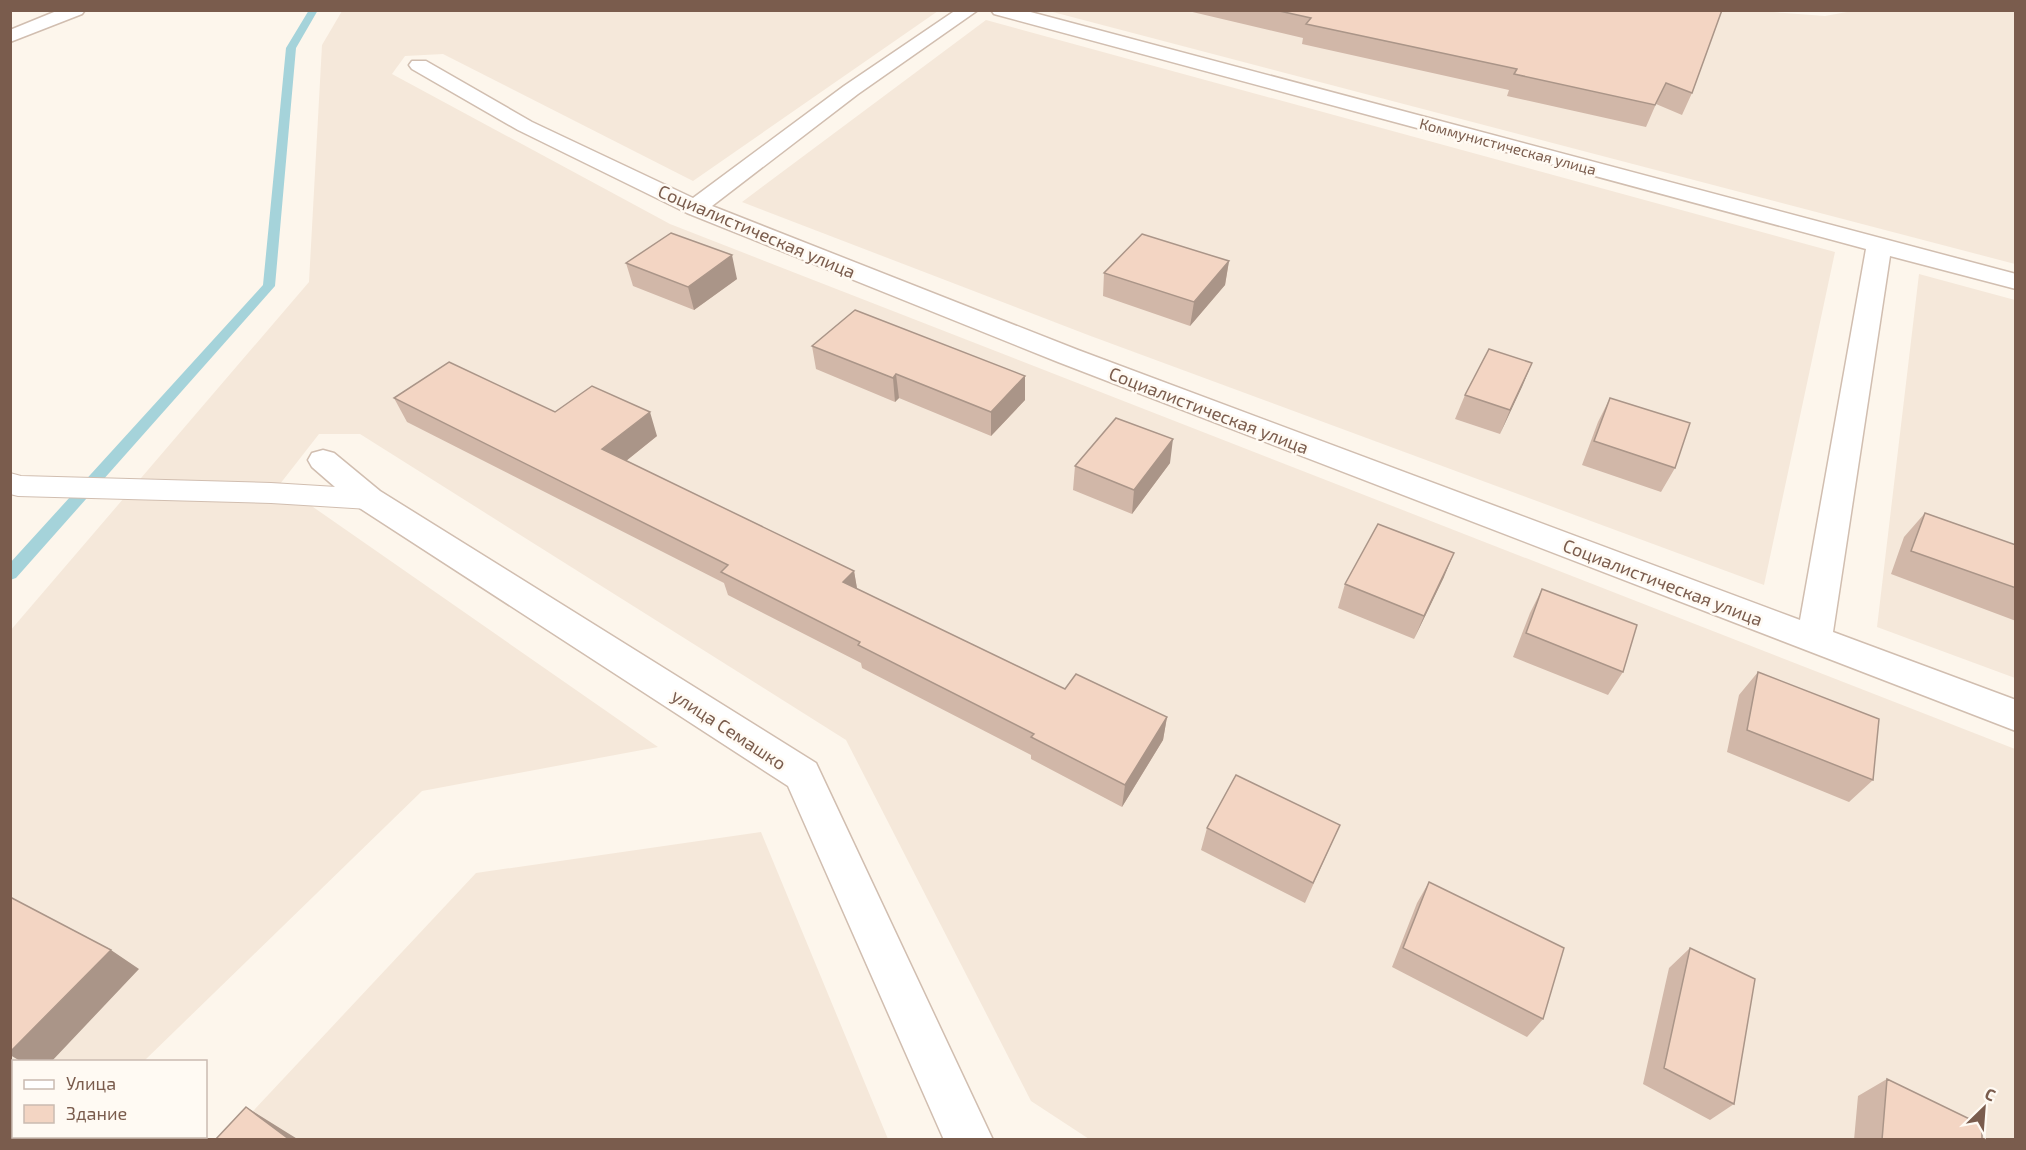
<svg xmlns="http://www.w3.org/2000/svg" width="2026" height="1150" font-family="'Exo 2',sans-serif">
<style>
.residential{fill:#f5e8da}
.lines{fill:none;stroke-linecap:round;stroke-linejoin:round}
.stream{fill:#a5d3da;fill-rule:evenodd}
.lane-casing{stroke:#d1beb0;stroke-width:2}
.street-casing{stroke:#d1beb0;stroke-width:3}
.lane{fill:#fff;fill-rule:evenodd}
.street{fill:#fff;fill-rule:evenodd}
.wall{fill:#d1b7a8}
.shaded-wall{fill:#aa9588}
.building{fill:#f3d5c3;stroke:#aa9588;stroke-width:1.5}
.labels{text-anchor:middle;dominant-baseline:central;stroke-width:5;stroke-linejoin:round;paint-order:stroke}
.far-street-label{font-size:15px;fill:#7a5c4d;stroke:#fffaf3}
.street-label{font-size:18px;fill:#7a5c4d;stroke:#fffaf3}
</style>
<rect width="100%" height="100%" fill="#fdf6ec"/>
<!-- residential -->
<path class="residential" d="M1747,10L1825,16L1858,10L2015,11V264L1049,11Z
M342,11H938L693,181L443,54L405,56L392,74L670,224L2015,749V1139H1089L1031,1101L846,740L360,434H319L280,484L658,747L422,791L144,1061L14,1062V1136L67,1137L64,1139H11L10,631L309,282L322,45Z
M986,20L1835,252L1764,585L1088,335L742,202Z
M1919,274L2015,300V678L1877,627Z
M761,832L888,1139L226,1140L476,873Z"/>
<g class="lines">
<!-- stream -->
<path class="stream" d="M309,10H318L296,48L275,286L16,578L10,580V563L263,285L286,48Z"/>
<!-- lane casing -->
<g class="lane-casing">
<path id="lane" d="M10,473L21,476L271,483L369,489L379,492L384,499L379,506L369,509L271,503L18,496L10,494Z"/>
</g>
<!-- street casing -->
<g class="street-casing">
<path id="street" d="M59,10H85L82,14L10,42V30Z
M956,10H978L858,94L712,206L1078,350L1800,620L1866,249L994,14L991,10H1023L2016,274V289L1890,256L1833,632L2016,700V731L1058,362L687,213L518,130L412,69L409,65L412,61H426L532,122L693,198L844,86Z
M323,450L334,453L380,491L816,763L993,1140H944L788,786L358,507L312,467L308,460L312,453Z"/>
</g>
<!-- lane -->
<use href="#lane" class="lane"/>
<!-- street -->
<use href="#street" class="street"/>
</g>
<!-- wall -->
<path class="wall" d="M1184,10H1722L1692,93L1682,115L1656,104L1646,127L1507,96L1509,90L1302,44L1303,38Z
M1229,261L1225,285L1190,326L1103,296L1104,273Z
M626,263L737,279L694,310L633,286Z
M812,346L1025,376V400L991,436L899,398L895,402L816,369Z
M1532,363L1500,434L1455,419L1465,395Z
M394,398L657,436L626,461L854,571L857,589L1065,689L1167,717L1163,740L1122,807L1031,759V755L862,668L861,663L728,595L724,583L407,422Z
M1610,398L1675,468L1661,492L1582,465L1598,422Z
M1170,463L1132,514L1073,490L1075,466Z
M1925,513L2016,545V621L1891,574L1904,537Z
M1444,577L1414,639L1338,608L1345,584Z
M1542,589L1623,672L1608,695L1513,657L1530,613Z
M1758,672L1873,780L1849,802L1727,752L1739,695Z
M1340,825L1305,903L1201,850L1207,828Z
M1429,882L1543,1019L1527,1037L1392,967L1417,903Z
M1690,948L1734,1104L1710,1120L1643,1084L1669,968Z
M1887,1079L1982,1140H1854L1858,1096Z"/>
<!-- shaded-wall -->
<path class="shaded-wall" d="M732,255L737,279L694,310L688,287Z
M1229,261L1225,285L1190,326L1194,302Z
M1532,363L1522,387L1500,434L1510,410Z
M896,374L899,398L895,402L893,378Z
M1025,376V400L991,436V412Z
M650,412L657,436L611,473L602,449Z
M1173,439L1170,463L1132,514L1134,490Z
M1454,553L1444,577L1414,639L1424,616Z
M854,571L858,594L843,582Z
M1167,717L1163,740L1122,807L1125,785Z
M111,950L139,969L51,1062H22L10,1055V1052Z
M246,1107L299,1140H290Z"/>
<!-- building -->
<path class="building" d="M1275,10H1722L1692,93L1666,83L1655,105L1514,74L1517,69L1306,24L1311,18Z
M671,233L732,255L688,287L626,263Z
M1142,234L1229,261L1194,302L1104,273Z
M855,310L1025,376L991,412L896,374L893,378L812,346Z
M1489,349L1532,363L1510,410L1465,395Z
M449,362L555,412L592,386L650,412L602,449L854,571L843,582L1065,689L1076,674L1167,717L1125,785L1031,737L1034,734L858,645L860,642L721,572L728,565L394,398Z
M1610,398L1690,423L1675,468L1594,441Z
M1116,418L1173,439L1134,490L1075,466Z
M1925,513L2016,545V588L1911,551Z
M1378,524L1454,553L1424,616L1345,584Z
M1542,589L1637,625L1623,672L1526,633Z
M1758,672L1879,719L1873,780L1747,730Z
M1236,775L1340,825L1313,883L1207,828Z
M1429,882L1564,948L1543,1019L1403,948Z
M10,897L111,950L10,1052Z
M1690,948L1755,979L1734,1104L1664,1068Z
M1887,1079L1982,1125V1140H1882Z
M246,1107L290,1140H215Z"/>
<g class="labels">
<!-- far-street labels -->
<g class="far-street-label">
<text transform="translate(1508 146) rotate(15)">Коммунистическая улица</text>
</g>
<!-- street labels -->
<g class="street-label">
<text transform="translate(757 231) rotate(23)">Социалистическая улица</text>
<text transform="translate(1209 410) rotate(21)">Социалистическая улица</text>
<text transform="translate(1663 582) rotate(21)">Социалистическая улица</text>
<text transform="translate(729 729) rotate(33)">улица Семашко</text>
</g>
</g>
<!-- border -->
<rect width="2026" height="1150" fill="none" stroke="#7a5c4d" stroke-width="24"/>
<!-- legend -->
<rect x="12" y="1060" width="195" height="78" fill="#fffaf3" stroke="#cabbb1" stroke-width="1.5"/>
<rect x="24" y="1080" width="30" height="9" fill="#ffffff" stroke="#cabbb1" stroke-width="1.5"/>
<text x="66" y="1090" font-size="18" fill="#7a5c4d">Улица</text>
<rect x="24" y="1105" width="30" height="18" fill="#f3d5c3" stroke="#cabbb1" stroke-width="1.5"/>
<text x="66" y="1120" font-size="18" fill="#7a5c4d">Здание</text>
<!-- north arrow -->
<g transform="translate(1984 1108) rotate(25)" stroke="#fffaf3" stroke-width="4.5" paint-order="stroke">
<path d="M0-4.5L10 22L0 15L-10 22Z" fill="#7a5c4d"/>
<text y="-9" font-size="16" font-weight="bold" text-anchor="middle" fill="#7a5c4d">С</text>
</g>
</svg>
